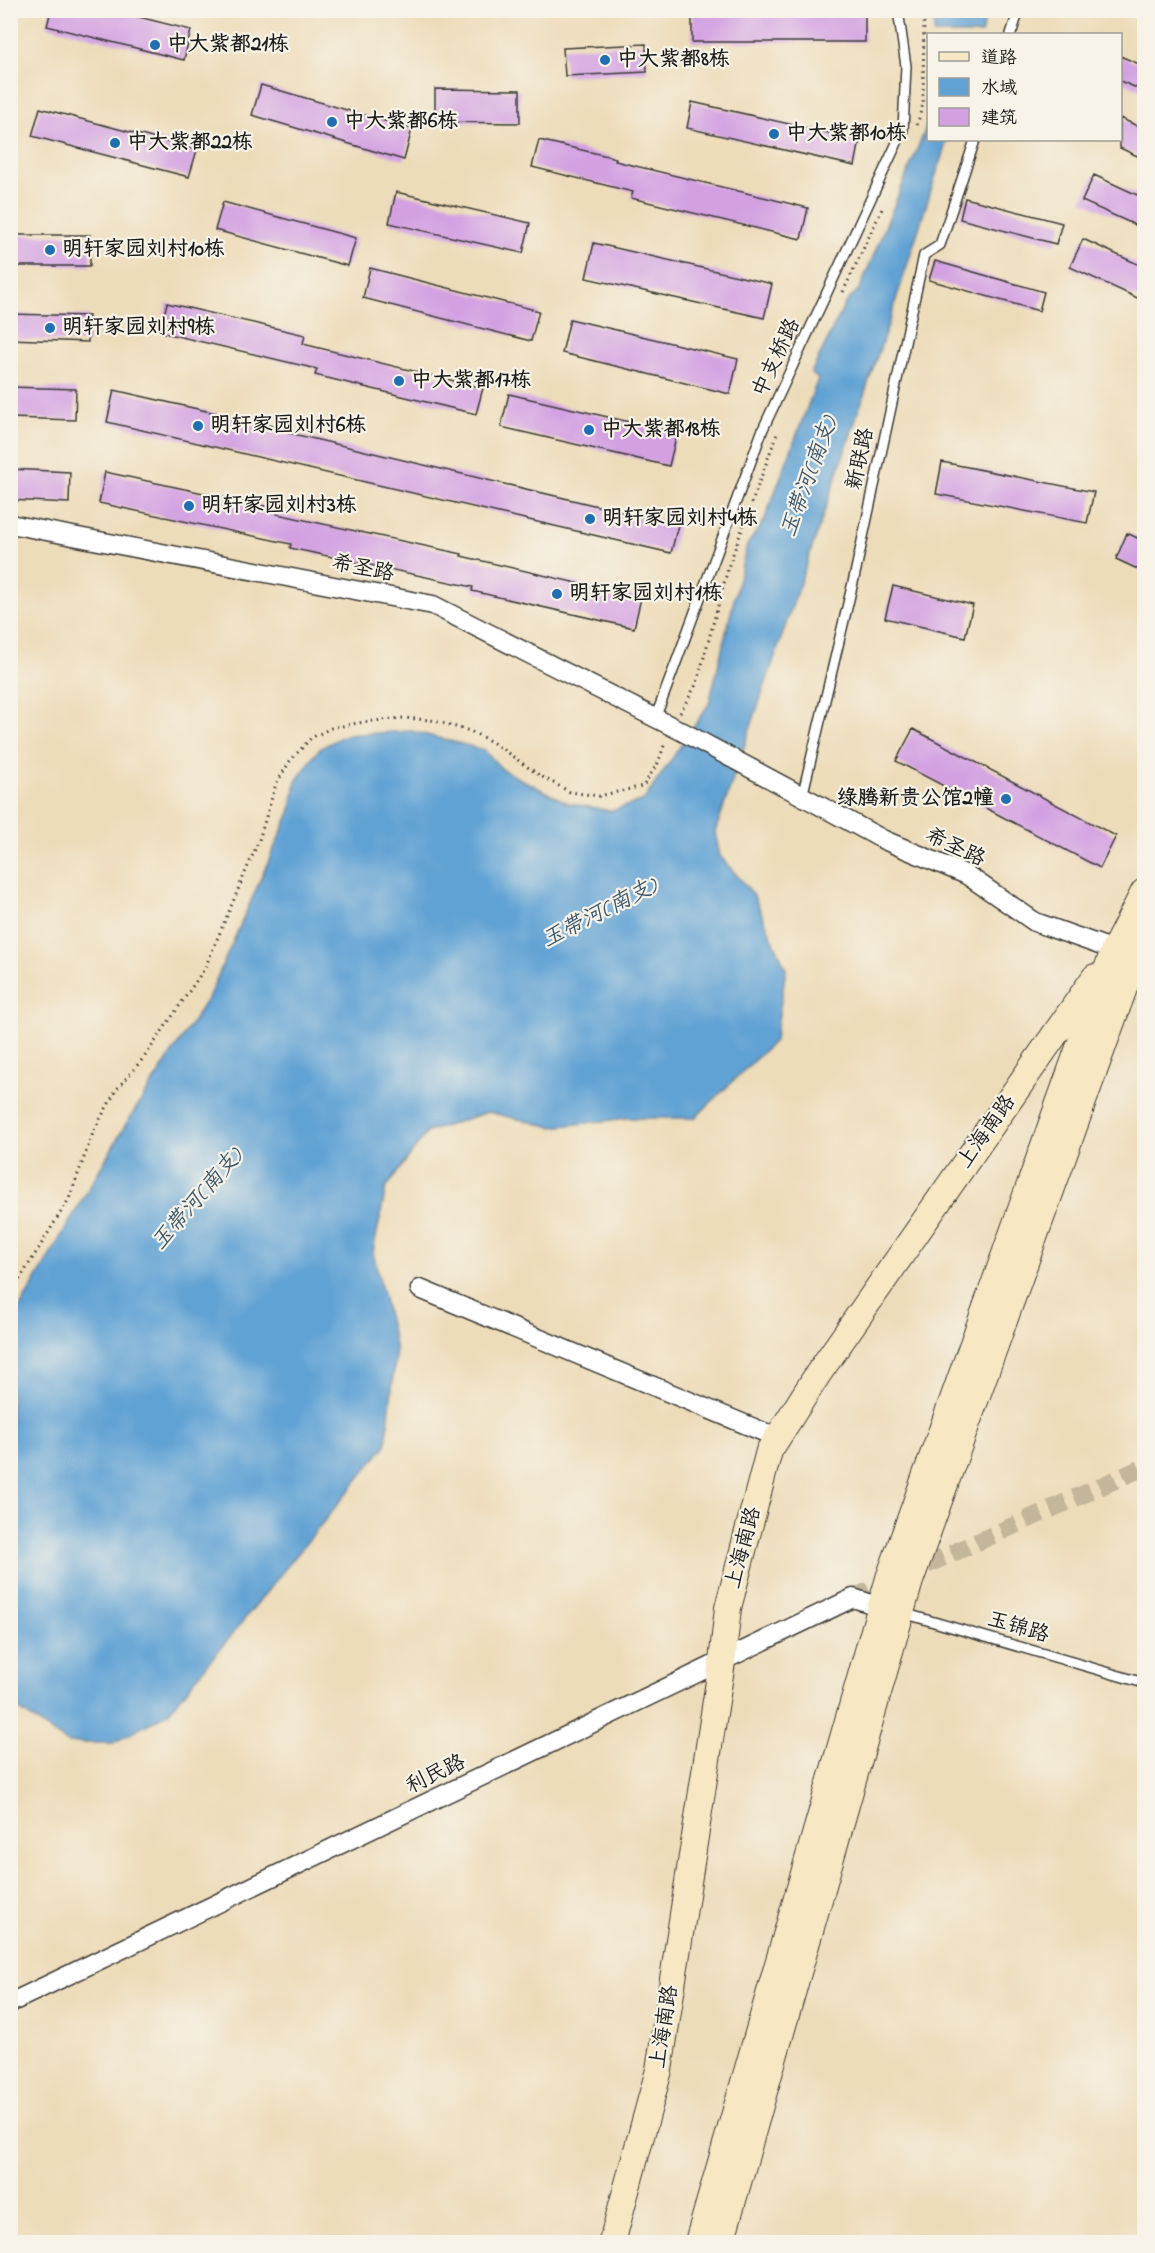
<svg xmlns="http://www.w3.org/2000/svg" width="1155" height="2253" font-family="'Indie Flower','LXGW WenKai TC',sans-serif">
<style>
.water{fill:#60a2d4;stroke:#3e5f78;stroke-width:1.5}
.building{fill:#d3a1e2}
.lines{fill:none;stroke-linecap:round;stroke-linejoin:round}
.street-tunnel{stroke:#c3b69a;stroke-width:18;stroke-dasharray:18 9;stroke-linecap:butt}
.lane-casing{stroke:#3b3934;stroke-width:12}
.street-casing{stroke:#3b3934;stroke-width:21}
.secondary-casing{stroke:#3b3934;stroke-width:28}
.path{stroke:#3b3934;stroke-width:3;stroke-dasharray:1.5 4.5;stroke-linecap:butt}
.lane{stroke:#fff;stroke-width:9}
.street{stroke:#fff;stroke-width:18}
.secondary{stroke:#f7e8c3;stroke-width:26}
.poi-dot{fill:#1f6fb2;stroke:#f7f3e8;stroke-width:2}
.labels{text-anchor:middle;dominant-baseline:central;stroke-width:4.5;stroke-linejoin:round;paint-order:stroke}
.poi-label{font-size:21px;font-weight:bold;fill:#1c1c1c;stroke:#f7f3e8;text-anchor:start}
.street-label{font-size:21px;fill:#1c1c1c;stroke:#f7f3e8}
.water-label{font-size:22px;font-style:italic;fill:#3b586f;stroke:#f7f3e8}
</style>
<rect width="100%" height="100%" fill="#f7f3e8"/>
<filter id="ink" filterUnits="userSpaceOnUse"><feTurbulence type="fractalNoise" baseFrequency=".0167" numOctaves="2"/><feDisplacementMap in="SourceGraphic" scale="12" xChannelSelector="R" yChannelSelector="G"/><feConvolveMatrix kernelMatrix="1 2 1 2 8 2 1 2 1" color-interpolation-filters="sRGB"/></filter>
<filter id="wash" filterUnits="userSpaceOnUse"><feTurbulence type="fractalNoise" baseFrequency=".008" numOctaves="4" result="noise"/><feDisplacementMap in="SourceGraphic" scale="24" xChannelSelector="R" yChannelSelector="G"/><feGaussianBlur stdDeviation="1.35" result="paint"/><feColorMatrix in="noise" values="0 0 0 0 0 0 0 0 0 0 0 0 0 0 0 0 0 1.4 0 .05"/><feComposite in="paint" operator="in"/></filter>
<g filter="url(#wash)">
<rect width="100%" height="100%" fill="#eddcb9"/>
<!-- water -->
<path class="water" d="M934,11V10L988,11L981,34H934Z
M928,123V140H947L889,322L715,832L720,856L753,894L786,969L775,1040L695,1118H628L552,1127L488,1112L427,1132L386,1188L373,1252L396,1350L386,1445L168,1713L113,1743H68L11,1704V1323L126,1124L208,998L291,810L296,781L319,749L345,735L412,731L484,750L503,770L568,803L611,811L644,800L709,704L747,545L764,521L818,379L811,373L845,304L860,288Z"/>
<g id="blocks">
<!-- building -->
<path class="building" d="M51,10H111L191,30L184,60L47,26Z
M692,10H865V42H692Z
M646,44L647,72L565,76L563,48Z
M1120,56L1144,66V91L1120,81Z
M261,85L412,129L404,160L252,115Z
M435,89L520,90V123L435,122Z
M692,102L860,140L855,166L687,128Z
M40,108L197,150L189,177L32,136Z
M1120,118L1144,129V159L1120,148Z
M539,140L616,158L615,161L808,208L801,239L631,198L633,192L532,167Z
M1094,175L1144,198V229L1082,201Z
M396,192L530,223L523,253L389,223Z
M965,198L1062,223L1056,244L960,219Z
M223,202L356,238L348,266L215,230Z
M10,235H90V266H10Z
M1083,239L1144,267V301L1070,267Z
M594,243L772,284L764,318L586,278Z
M935,261L1044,292L1039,311L929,280Z
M370,268L539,311L531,341L363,298Z
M167,303L305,335L303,344L483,388L476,414L315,375L317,369L160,332Z
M10,314L89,316L88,342L10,339Z
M570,319L738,359L730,394L562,353Z
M10,387L76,389L75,420L10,418Z
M114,390L290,430L289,433L678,525L671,553L107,422Z
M509,394L677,433L669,466L501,427Z
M942,462L1094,492L1087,523L936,494Z
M10,469L70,472L69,503L10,500Z
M105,472L278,509L277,514L462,554L461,556L641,598L634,628L472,591L473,587L290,548L291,544L99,503Z
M1127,533L1144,541V572L1116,559Z
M893,586L973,605L965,637L885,618Z
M913,729L1116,836L1100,868L896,761Z"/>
</g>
</g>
<g filter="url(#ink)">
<use href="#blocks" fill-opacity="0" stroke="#3b3934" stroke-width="1.5"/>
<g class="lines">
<!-- street-tunnel -->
<path class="street-tunnel" d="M853,1598L1144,1467"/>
<!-- lane casing -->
<g class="lane-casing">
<path id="lane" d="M1011,34L1019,10
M655,719L763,429L903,130L906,66L898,10
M802,797L855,574L924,255L940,245L975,140
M903,1613L1144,1683"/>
</g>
<!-- street casing -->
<g class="street-casing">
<path id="street" d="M10,524L433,605L683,732L884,840L967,875L1035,922L1125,954
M420,1289L778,1438
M10,2003L853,1598L881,1607"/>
</g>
<!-- secondary casing -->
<g class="secondary-casing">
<path id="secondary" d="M612,2242L659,2070L722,1662L728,1608L769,1451L818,1374L1095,977
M698,2242L889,1578L1114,950L1144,892
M721,2242L910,1581L1137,952L1144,937"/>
</g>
<!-- path -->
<path class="path" d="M917,125L923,104L924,10
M843,292L882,209
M680,713L697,683L729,565L778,431
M10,1295L69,1199L94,1130L117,1089L146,1055L205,968L259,840L276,784L290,761L311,738L331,728L364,722L403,718L431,720L470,731L492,742L539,775L570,792L599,796L643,786L658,763L665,743"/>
<!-- lane -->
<use href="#lane" class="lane"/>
<!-- street -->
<use href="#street" class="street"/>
<!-- secondary -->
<use href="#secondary" class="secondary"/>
</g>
</g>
<!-- markers -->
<g class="poi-dot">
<circle cx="155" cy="45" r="6"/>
<circle cx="605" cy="60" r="6"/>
<circle cx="332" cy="122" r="6"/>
<circle cx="774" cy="134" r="6"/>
<circle cx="115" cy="143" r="6"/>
<circle cx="50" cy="250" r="6"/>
<circle cx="50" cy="328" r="6"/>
<circle cx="399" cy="381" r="6"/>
<circle cx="198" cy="426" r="6"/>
<circle cx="589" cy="430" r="6"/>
<circle cx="189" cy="506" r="6"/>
<circle cx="590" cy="519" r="6"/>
<circle cx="557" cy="594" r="6"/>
<circle cx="1006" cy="799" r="6"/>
</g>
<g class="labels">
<!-- poi labels -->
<g class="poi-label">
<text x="167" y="45">中大紫都21栋</text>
<text x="617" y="60">中大紫都8栋</text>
<text x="344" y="122">中大紫都6栋</text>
<text x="786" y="134">中大紫都10栋</text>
<text x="127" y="143">中大紫都22栋</text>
<text x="62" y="250">明轩家园刘村10栋</text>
<text x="62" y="328">明轩家园刘村9栋</text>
<text x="411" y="381">中大紫都17栋</text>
<text x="210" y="426">明轩家园刘村6栋</text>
<text x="601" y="430">中大紫都18栋</text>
<text x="201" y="506">明轩家园刘村3栋</text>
<text x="602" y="519">明轩家园刘村4栋</text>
<text x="569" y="594">明轩家园刘村1栋</text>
<text x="994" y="799" text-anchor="end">绿腾新贵公馆2幢</text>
</g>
<!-- street labels -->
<g class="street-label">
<text transform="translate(777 358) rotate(-65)">中支桥路</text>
<text transform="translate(861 459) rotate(-78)">新联路</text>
<text transform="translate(363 569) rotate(11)">希圣路</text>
<text transform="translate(955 848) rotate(25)">希圣路</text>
<text transform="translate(987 1132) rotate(-55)">上海南路</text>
<text transform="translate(744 1548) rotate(-75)">上海南路</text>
<text transform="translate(1018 1628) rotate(16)">玉锦路</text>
<text transform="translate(436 1775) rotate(-26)">利民路</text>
<text transform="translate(665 2027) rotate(-81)">上海南路</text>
</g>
<!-- water labels -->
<g class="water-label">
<text transform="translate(810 477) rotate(-70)">玉带河(南支)</text>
<text transform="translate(600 914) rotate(-27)">玉带河(南支)</text>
<text transform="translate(198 1200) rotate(-49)">玉带河(南支)</text>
</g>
</g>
<!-- margin -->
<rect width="1155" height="2253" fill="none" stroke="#f7f3e8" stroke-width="36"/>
<!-- legend -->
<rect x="927" y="33" width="195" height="108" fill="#f7f3e8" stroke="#9f9d96" stroke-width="1.5"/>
<rect x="939" y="52" width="30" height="9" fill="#f7e8c3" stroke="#9f9d96" stroke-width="1.5"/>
<text x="981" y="63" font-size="18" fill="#1c1c1c">道路</text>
<rect x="939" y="78" width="30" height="18" fill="#60a2d4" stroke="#9f9d96" stroke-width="1.5"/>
<text x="981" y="93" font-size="18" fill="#1c1c1c">水域</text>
<rect x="939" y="108" width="30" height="18" fill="#d3a1e2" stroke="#9f9d96" stroke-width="1.5"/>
<text x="981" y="123" font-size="18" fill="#1c1c1c">建筑</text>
</svg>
